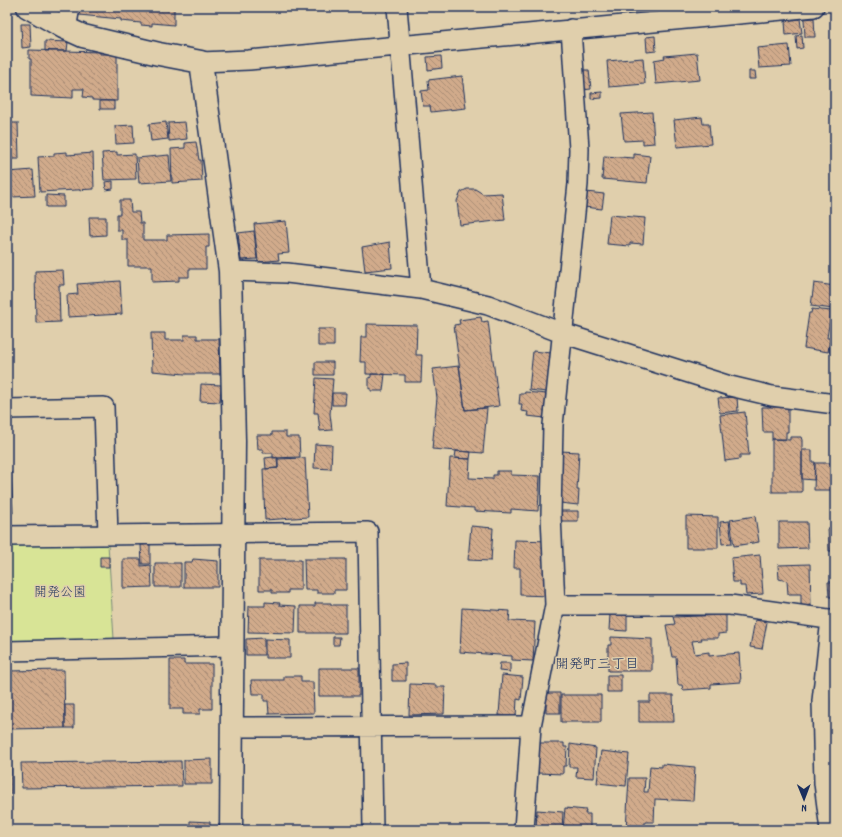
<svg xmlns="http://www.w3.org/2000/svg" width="842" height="837" font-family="Dekko,'Klee One',sans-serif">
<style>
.park{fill:#d8e496;stroke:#7a8a7a}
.building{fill:url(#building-back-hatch);stroke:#1b2f5e}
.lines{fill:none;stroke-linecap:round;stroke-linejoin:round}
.minor-casing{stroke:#1b2f5e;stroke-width:22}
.tertiary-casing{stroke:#1b2f5e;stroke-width:25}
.minor{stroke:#e0cfac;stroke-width:19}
.tertiary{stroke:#e0cfac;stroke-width:22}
.labels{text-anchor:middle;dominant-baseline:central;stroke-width:3;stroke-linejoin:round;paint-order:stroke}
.park-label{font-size:13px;fill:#2e4164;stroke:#e0cfac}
.neighbourhood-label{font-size:14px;fill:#1b2f5e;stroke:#e0cfac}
</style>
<defs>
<pattern id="building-back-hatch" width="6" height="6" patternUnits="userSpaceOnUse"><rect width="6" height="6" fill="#d1ab8b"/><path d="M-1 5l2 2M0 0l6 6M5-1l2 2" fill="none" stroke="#a98c75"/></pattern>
</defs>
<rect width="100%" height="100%" fill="#e0cfac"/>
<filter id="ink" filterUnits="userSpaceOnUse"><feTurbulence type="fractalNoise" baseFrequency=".025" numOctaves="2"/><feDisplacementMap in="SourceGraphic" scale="8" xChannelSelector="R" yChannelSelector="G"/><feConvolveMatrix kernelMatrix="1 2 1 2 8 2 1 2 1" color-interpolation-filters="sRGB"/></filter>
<g filter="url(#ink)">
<!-- park -->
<path class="park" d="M108,544L114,639L7,642V545Z"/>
<!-- building -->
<path class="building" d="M80,7H174V25L152,23V26L141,25V23L121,21V19L79,15Z
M814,18L815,37H805L804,19Z
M800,19L802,33L786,35L785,21Z
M21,24H30L31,47L22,48Z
M802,35L803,48L797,49L796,36Z
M655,36L656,51L647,52L646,37Z
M45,41L68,42L67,51H45Z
M789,45L791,66L759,68L757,48Z
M29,50L100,52V54H117V101L92,100V98L83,97L84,89H73V98L31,96V59H29Z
M697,53L700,80L656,84L654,60L665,58L664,56Z
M441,56L442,68L428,70L427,57Z
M643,58L645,84L609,87L607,61Z
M581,70H589L591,89L583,90Z
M749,71H755L756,79H749Z
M462,76L466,108L431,112L430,106H423L421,91L429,90L428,80Z
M602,92V98L591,99V93Z
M100,101H114V109H100Z
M652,112L654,143L643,144V140L624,141L621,114Z
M702,117L703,124H709L711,144L677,147L674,120Z
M166,122L168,139L151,141L149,124Z
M185,122L187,139L169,141L168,123Z
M7,123H18L19,159H7Z
M133,125L134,143L116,144L115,126Z
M196,142L199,160H201L202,181L172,183L171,149L185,148V143Z
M67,152V155L93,153L94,189L40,192L38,157L54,156V153Z
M117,152V155L135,154L136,179L104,180L102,153Z
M834,152L835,173H833Z
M634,154L650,156L647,183L602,179L604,156L634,158Z
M169,155L171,181L139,183L137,158Z
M33,170L35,196L12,197V195L7,196L8,172Z
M833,173H835V197L832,194Z
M113,181V189L106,190L105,182Z
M467,189H475L483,194L502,193L505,220L460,225L457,201L461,192Z
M586,192L604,194L602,209L584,207Z
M46,195L64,196V207H46Z
M120,200H130L131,212H139L140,223H143V240H167V235L209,234V247H206V269H189V277H179V281L152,282V266H128V240H122V230H117V214H120Z
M610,215L645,218L643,244L630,243V246L607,244Z
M89,217H106V235L90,236Z
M286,221L289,253L278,254L279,260L258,262L254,224Z
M254,231L257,259L241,260L238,233Z
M390,242L392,268L365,271L362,247Z
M63,270L64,285H59L60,322L36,323L35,271Z
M120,281L122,314L68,317L67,295L78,294L77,284Z
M814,283L835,286L833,309L811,306Z
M812,309L831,311L827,338H830L828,352L804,348L809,313H811Z
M481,317L482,322L488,321L499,406L465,410L454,325L460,324L459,320Z
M367,324L417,325L416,355H422L421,382H405V375L366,374V362H360L361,337H367Z
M318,329H334V346H318Z
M832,330H835V353L829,352Z
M151,333H165V340H184V335H197V339H219L220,374H185L152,371Z
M533,351L551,353L547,392L529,390Z
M315,362H333V375H315Z
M459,366L465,410L487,408L483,453L432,449L437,398L433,369Z
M371,374H385L383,391H371V388L369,389V377L371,378Z
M316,378L333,379L330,414L332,430L320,431L318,413H314Z
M201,384L221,385L220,402L200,401Z
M525,392L547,394L545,418L527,416L528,412L521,411L522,404H519L520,394H524Z
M332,393H346L345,405H332Z
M737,397L738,411L720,413L718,398Z
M762,407H788V432H786V439H772V432H763Z
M745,412L749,455H740V459L725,461L720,415Z
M272,432H286V437H299L300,457L273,458V453H263V449H258L257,435H272Z
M790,437H801L802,440V492H772V439L790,440Z
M315,444L332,445L331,469L314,468Z
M802,450H812V462H815L814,480L802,479Z
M456,451L471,452L470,459L455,458Z
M560,451L579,452L577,490H579L578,505L560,503Z
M273,457L278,458V468L266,469L265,458Z
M305,458L308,517L265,520L263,469L278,468L277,459Z
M450,458L470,459L469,478L493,479V475H497V471H511V475L540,476L538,511L511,509V513L474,511V508L447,506Z
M815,463H835V490H814Z
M7,472H11L13,513H7Z
M561,511H578V521H561Z
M686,516L718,517V548H686Z
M755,516L759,542L734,546L730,520Z
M729,521L732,543L722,544L720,522Z
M779,522H807L808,548L779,549Z
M471,526L493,528L491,561L468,560Z
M828,528H835V551H829Z
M515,540L550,541V596L520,595V568H514Z
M150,544V564H142L141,545Z
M760,555L763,594L746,595L745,586H740V582H733L731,558Z
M100,557H109V567H100Z
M123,559H141V566L151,565L152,587L123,588Z
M193,559L218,561V587H184V562H192Z
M304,559H346V590H334V593H317V590H305Z
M259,560H301V590H288V593H272V590H259Z
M832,562H835V574H833Z
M155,563H181V587H155Z
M810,564L811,606L801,607V594H788L787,581L779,579L778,565Z
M828,582H835V597H829Z
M265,602L280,603L279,605L296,606L295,633L248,632L249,606H265Z
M315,603H331V605H346V633H300V606H315Z
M462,608L510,611L509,621L535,622L533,661L512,660V656L460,652Z
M610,614H627V631L609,630Z
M726,615V633L718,634V638H701L702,640L692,641L695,654L709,652V656L739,653L741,682L711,684V688L683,690L682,685H678L676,657H672L666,625L675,624L673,617Z
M755,620L767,622L762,649L750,647Z
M333,637H340L339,645H333Z
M611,637L652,639V671H608V645H611Z
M264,638V655H246V639Z
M265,639L290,640V658H265Z
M170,660H184V664H212V709H200V714H183V709H170Z
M406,663V681H392V664Z
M500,663H510V672L499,671Z
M319,668H359V696H319Z
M64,670L65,728L7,729V671Z
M502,675L523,677L521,700L517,699L516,717L499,715Z
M607,675H621V692H607Z
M284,676H301V682H313L314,713L269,714L268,701H264V694H252L251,680H284Z
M410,684L436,685V687H445L444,714L409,715Z
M546,693H560V713H546Z
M561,695H601V722H561Z
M650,695H673L674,722H639V702H650Z
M65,705H74V728H65Z
M539,743H564V747H567L566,766H563V774L538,773Z
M570,744L596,748L594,778L576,777L577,767H569Z
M601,751L629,754L626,786L597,783Z
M7,755H11V794H7Z
M212,759V784H184V760Z
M181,761L182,786L22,788L21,763Z
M662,764L695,767L693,801L655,799L654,822H645V830H626L629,778H645L644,792H648L650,766L662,767Z
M565,808L586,810L585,814H590V830H563Z
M537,810L563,812L562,830H536Z
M190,821L210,822V827H205V830H190Z"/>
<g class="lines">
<!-- minor casing -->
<g class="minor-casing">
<path id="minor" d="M397,7L421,289
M66,29L70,7
M201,62L249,60L814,7
M230,271L287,273L421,289L488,305L562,333L730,386L772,396L835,404
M7,409L104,407L108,535
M7,536L368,532L373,830
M555,605H730L835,620
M7,651L232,646
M233,727L531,726
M524,830L531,726L555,605L551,515L553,425L578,184L579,149L571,29
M830,830L824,783L822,701L831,619"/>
</g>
<!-- tertiary casing -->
<g class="tertiary-casing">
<path id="tertiary" d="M28,7L63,27L83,36L159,54L201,62L230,271L234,441L231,830"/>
</g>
<!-- minor -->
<use href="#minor" class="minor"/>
<!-- tertiary -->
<use href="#tertiary" class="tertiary"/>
</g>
</g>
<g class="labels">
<!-- park labels -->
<g class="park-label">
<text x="60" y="593">開発公園</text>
</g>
<!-- neighbourhood labels -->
<g class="neighbourhood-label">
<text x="597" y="665">開発町三丁目</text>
</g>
</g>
<!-- margin -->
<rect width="842" height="837" fill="none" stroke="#e0cfac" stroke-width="24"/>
<rect x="12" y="12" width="818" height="813" fill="none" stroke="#1b2f5e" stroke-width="1.5" filter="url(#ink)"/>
<!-- north arrow -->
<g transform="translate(804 799) rotate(179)" stroke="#e0cfac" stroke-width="3" paint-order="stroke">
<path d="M0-3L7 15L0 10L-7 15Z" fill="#1b2f5e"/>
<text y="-6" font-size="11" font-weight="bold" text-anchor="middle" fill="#1b2f5e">N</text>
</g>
</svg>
